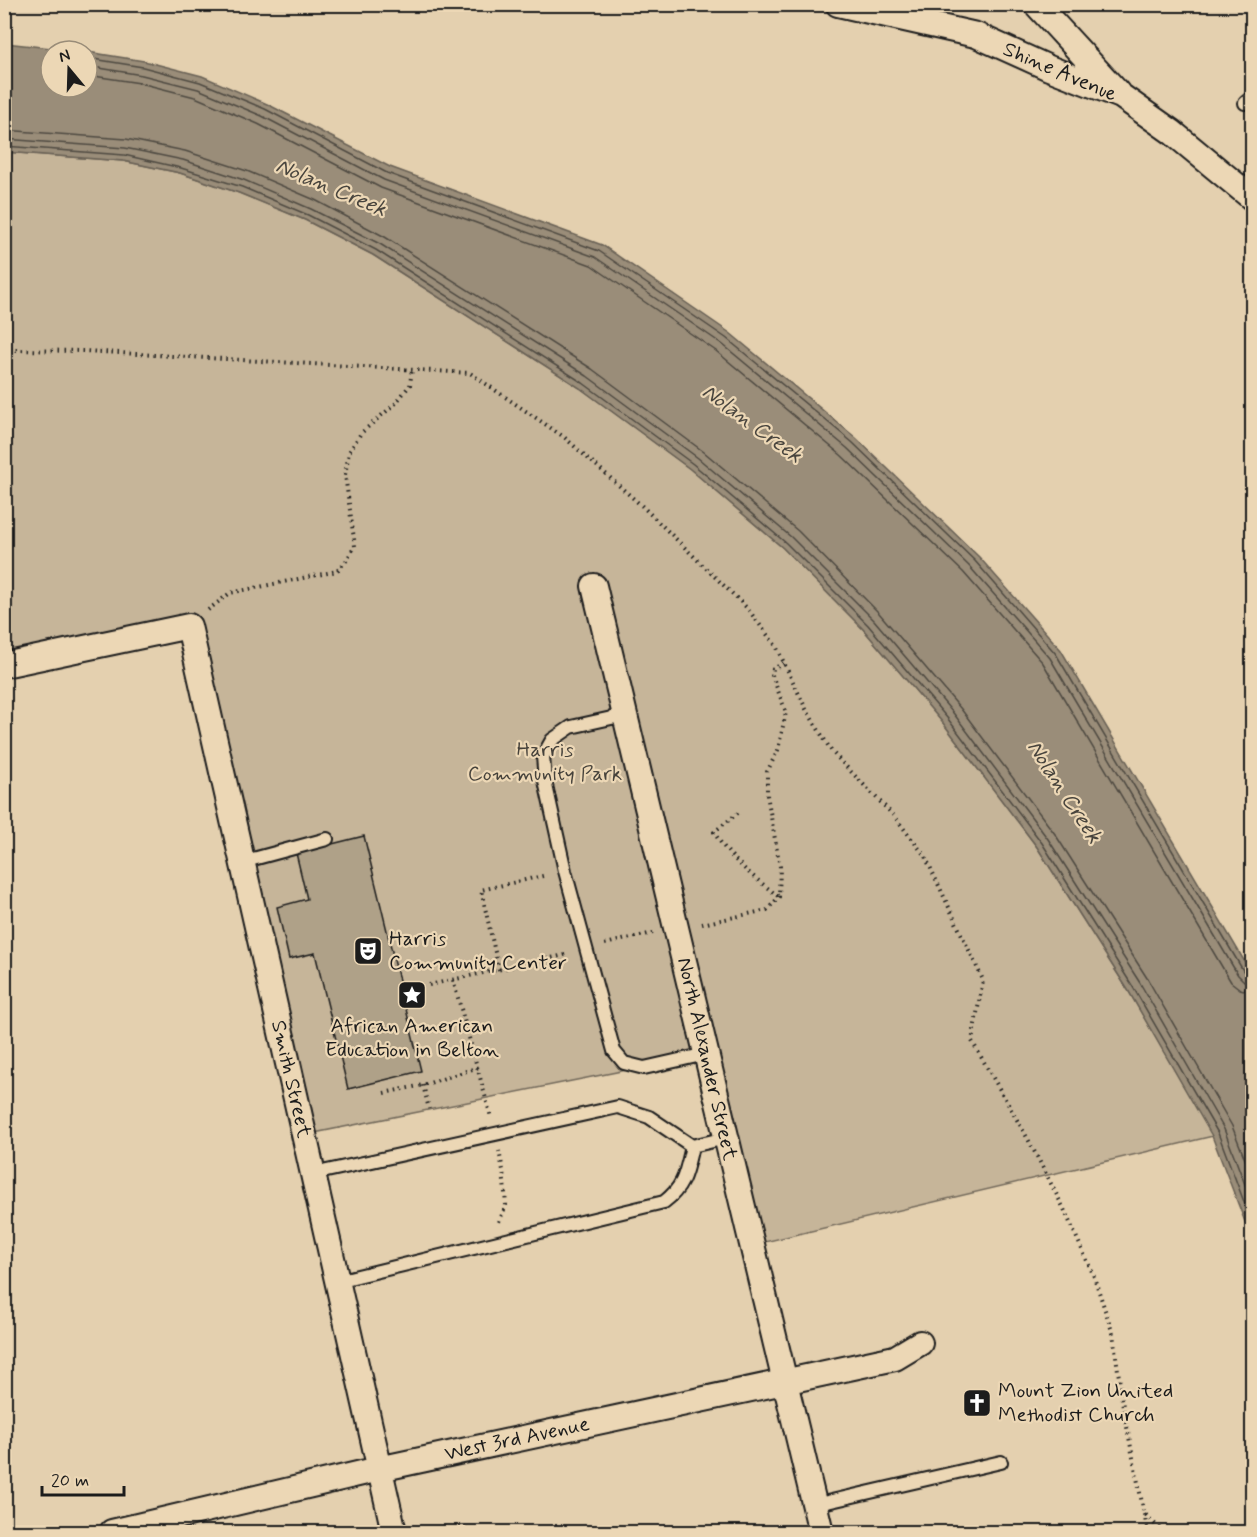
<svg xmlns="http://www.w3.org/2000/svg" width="1257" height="1537" font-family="Mynerve,sans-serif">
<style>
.green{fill:#c6b599;stroke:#71685a;stroke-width:1.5}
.water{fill:#9a8d79;stroke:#686054;stroke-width:1.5}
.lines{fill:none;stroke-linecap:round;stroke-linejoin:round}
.shore{stroke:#4e4941;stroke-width:1.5}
.building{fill:#afa188;stroke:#1c1c1c;stroke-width:1.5}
.lane-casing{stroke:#1c1c1c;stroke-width:16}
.street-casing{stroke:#1c1c1c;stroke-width:28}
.path{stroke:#1c1c1c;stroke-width:4;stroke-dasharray:1.5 4.5;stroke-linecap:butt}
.lane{stroke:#ecd7b5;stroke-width:12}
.street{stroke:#ecd7b5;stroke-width:24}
.labels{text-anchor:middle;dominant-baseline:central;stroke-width:4.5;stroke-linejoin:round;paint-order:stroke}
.street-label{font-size:21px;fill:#1c1c1c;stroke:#ecd7b5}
.park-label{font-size:21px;fill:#46423b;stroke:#ecd7b5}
.poi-label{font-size:21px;fill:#1c1c1c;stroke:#ecd7b5;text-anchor:start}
.water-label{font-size:22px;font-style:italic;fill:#48443d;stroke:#ecd7b5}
</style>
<rect width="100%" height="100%" fill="#e4d0af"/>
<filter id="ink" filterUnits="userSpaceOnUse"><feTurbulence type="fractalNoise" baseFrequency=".0167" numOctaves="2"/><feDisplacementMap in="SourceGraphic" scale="12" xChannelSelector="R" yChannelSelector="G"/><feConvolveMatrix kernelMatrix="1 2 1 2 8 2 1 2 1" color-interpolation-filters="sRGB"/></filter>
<g filter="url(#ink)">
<!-- green -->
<path class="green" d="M5,152L123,161L180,173L239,193L305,220L373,255L580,388L690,469L783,548L863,629L943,723L1037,847L1128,990L1213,1136L752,1245L706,1054L304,1135L189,626L5,651Z"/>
<!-- water -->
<path class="water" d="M5,43L79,51H51V87H87V52L144,61L202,76L267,104L390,167L602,245L730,333L856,438L979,557L1061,650L1252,974V1240L1212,1136L1128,990L1037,847L943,723L863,629L783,548L690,469L580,388L373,255L305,220L239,193L180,173L123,161L5,152Z"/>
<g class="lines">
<!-- shore -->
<path class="shore" d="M87,58L143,67L200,82L265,109L387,173L599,251L726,338L852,442L975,561L1056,654L1244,972L1252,975
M87,66L142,75L198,89L262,116L384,180L595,257L722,344L847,448L969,566L1050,658L1238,975L1244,981L1252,983
M87,75L140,83L195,97L258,124L381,188L591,265L716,351L841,455L963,572L1043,663L1231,982L1240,989L1252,992
M4,130L126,139L185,151L247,171L315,200L385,237L592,369L704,452L798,531L879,613L961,709L1055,834L1147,978L1232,1126L1252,1177
M4,139L125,148L183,160L244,180L311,209L380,244L587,376L698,458L791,537L874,620L954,714L1048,839L1140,983L1224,1129L1252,1203
M4,146L124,155L181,168L242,187L308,215L376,250L583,383L693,464L786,543L868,625L948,719L1042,843L1133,987L1218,1133L1252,1223"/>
</g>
<!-- building -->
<path class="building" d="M364,836L421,1071L348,1089L315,953L289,959L277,907L307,899L296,853Z"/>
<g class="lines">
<!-- lane casing -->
<g class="lane-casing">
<path id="lane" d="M1245,103L1252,97
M625,715L571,727L552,740L543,756L545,781L565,871L614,1051L624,1063L644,1068L706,1054
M242,862L327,839
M692,1146L726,1138
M313,1174L618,1107L649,1117L692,1146C686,1171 685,1186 664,1202L337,1281
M814,1505L1001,1462"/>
</g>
<!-- street casing -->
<g class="street-casing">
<path id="street" d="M838,4L976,35L1049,68L1121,96L1172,132L1252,198
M1036,4L1117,92
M594,586L821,1532
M4,665L189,626L394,1532
M112,1532L379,1469L895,1358L920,1343"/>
</g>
<!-- path -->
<path class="path" d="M4,347L14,350L85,351L470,373L564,437L642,506L747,608L776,646L806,709L832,752L894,816L925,856L983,980L972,1041L1028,1139L1063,1207L1093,1274L1113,1334L1123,1407L1144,1513L1163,1532
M208,610L230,593L337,571L346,561L355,546L345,475L349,452L361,433L395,404L410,385L412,368
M738,813L714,832C729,859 755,878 778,896
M702,924L767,910L779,897L780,867L767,795V772L778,750L786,712L772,675L773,669L784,663
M605,944L653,933
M499,970L481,890L547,875
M453,980L491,1117
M429,985L569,954
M423,1085L429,1109
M384,1093L423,1085L479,1067
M499,1222L506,1205L503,1170L499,1151
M1144,1514L1148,1532"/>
<!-- lane -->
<use href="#lane" class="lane"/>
<!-- street -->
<use href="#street" class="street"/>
</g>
</g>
<!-- icons -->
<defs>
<g id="theatre-square" transform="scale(1.5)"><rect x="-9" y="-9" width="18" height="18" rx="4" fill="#1c1c1c" stroke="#ecd7b5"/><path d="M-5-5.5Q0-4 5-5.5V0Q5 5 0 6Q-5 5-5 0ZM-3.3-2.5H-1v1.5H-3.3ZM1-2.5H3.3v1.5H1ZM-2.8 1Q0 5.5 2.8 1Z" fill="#fff"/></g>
<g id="sight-square" transform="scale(1.5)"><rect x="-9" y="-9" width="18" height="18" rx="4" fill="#1c1c1c" stroke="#ecd7b5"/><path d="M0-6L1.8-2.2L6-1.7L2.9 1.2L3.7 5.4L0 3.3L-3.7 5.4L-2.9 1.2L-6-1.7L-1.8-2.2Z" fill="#fff"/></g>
<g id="church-square" transform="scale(1.5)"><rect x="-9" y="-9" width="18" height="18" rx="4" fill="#1c1c1c" stroke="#ecd7b5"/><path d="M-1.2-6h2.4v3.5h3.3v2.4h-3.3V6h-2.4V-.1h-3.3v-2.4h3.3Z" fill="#fff"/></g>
</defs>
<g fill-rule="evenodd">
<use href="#theatre-square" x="368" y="951"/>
<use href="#sight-square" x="412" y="995"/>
<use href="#church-square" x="977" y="1403"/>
</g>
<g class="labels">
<!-- street labels -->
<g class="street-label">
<text transform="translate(1060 72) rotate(23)">Shine Avenue</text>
<text transform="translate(707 1059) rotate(77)">North Alexander Street</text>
<text transform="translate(291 1079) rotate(77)">Smith Street</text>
<text transform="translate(517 1439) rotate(-12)">West 3rd Avenue</text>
</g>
<!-- park labels -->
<g class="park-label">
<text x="545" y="750">Harris<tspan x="545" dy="24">Community Park</tspan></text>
</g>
<!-- poi labels -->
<g class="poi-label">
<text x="389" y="939">Harris<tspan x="389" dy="24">Community Center</tspan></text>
<text x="412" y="1026" text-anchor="middle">African American<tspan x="412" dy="24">Education in Belton</tspan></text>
<text x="998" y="1391">Mount Zion United<tspan x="998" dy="24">Methodist Church</tspan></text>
</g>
<!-- water labels -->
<g class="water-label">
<text transform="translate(331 188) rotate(23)">Nolan Creek</text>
<text transform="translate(752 424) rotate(36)">Nolan Creek</text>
<text transform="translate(1064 792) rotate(57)">Nolan Creek</text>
</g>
</g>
<!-- margin -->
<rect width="1257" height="1537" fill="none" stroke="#ecd7b5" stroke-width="24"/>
<rect x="12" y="12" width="1233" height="1513" fill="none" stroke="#1c1c1c" stroke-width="2" filter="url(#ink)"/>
<!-- north arrow -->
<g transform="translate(69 69) rotate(341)"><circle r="28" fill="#ecd7b5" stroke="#998c78" stroke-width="1.5"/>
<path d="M0-4.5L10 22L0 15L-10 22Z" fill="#1c1c1c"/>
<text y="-9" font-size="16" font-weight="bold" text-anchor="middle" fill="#1c1c1c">N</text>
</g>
<!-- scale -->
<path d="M42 1486v9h82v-9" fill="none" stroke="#1c1c1c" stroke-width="3"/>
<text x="51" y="1486" font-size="18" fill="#1c1c1c" stroke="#ecd7b5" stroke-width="4.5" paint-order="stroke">20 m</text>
</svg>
